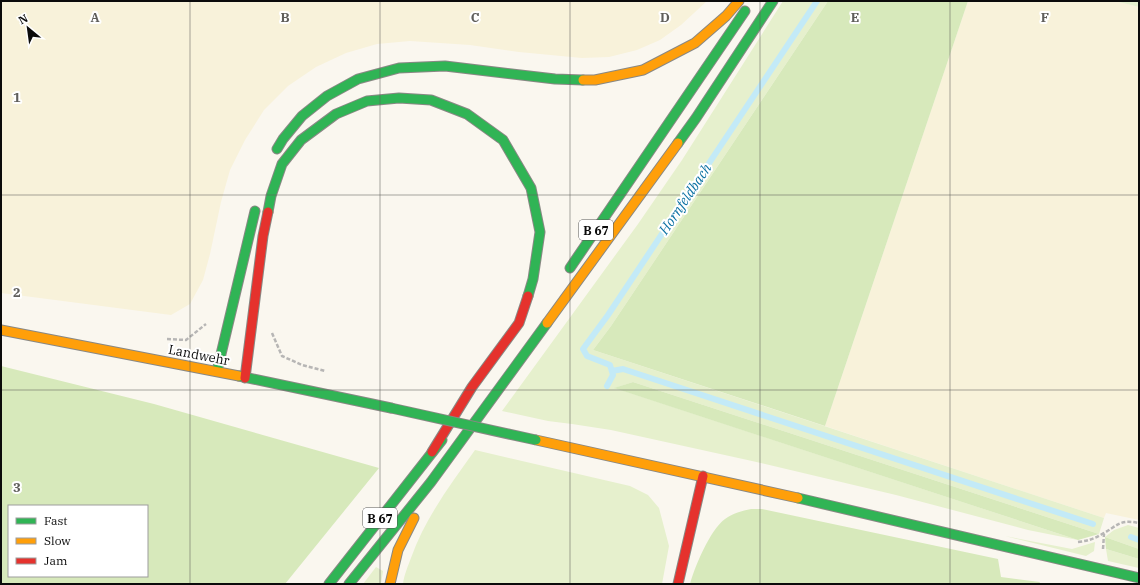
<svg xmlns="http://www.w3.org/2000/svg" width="1140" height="585" font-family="'IBM Plex Serif',serif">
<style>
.farmland{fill:#f8f2da}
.green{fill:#e6f0cd}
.forest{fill:#d7e9bb;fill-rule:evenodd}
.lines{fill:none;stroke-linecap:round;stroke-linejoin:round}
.stream{stroke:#c3eaf7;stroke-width:6}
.fast-casing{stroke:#898884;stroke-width:11}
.slow-casing{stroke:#898884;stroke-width:11}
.jam-casing{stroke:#898884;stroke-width:11}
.path{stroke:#b7b6b5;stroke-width:2.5;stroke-dasharray:4 2;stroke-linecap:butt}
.fast{stroke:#30b455;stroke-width:9}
.slow{stroke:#ff9f0a;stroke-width:9}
.jam{stroke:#e5322d;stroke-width:9}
.fast-bridge-casing{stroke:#898884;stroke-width:11;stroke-linecap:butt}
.fast-bridge{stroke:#30b455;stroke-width:9}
.grid{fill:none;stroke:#5f5e5b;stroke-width:1;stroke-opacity:0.55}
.labels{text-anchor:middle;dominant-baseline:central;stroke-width:4;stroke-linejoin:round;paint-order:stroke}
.shield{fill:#fff;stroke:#545454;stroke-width:1}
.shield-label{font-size:12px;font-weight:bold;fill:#0b0b0b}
.street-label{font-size:13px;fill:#0b0b0b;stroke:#fff}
.water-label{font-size:14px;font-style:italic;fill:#0e73a4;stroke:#fff}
.grid-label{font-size:13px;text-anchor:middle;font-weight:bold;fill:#5f5e5b;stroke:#fff;stroke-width:4;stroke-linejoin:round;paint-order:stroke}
</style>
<rect width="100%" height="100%" fill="#faf7ef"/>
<!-- farmland -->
<path class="farmland" d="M1,1H707L681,25L660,40L637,50L609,57L582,58L519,52L470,45L410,41L377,44L346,53L316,67L288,86L264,110L245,140L230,170L221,202L210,254L203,280L190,304L171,315L1,293Z
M968,1H1115L1139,7V520L1106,513L1104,518L825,426Z"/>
<!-- green -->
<path class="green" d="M783,1H828L611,326L593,350L1104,518L1099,534L633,382L615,388L1078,540L1028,530L896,495L752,461L611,430L572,424L548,421L502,411L638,224L682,160Z
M1115,1H1139V7Z
M475,450L630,486L648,495L659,508L669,546L662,584H403C404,575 408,566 411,558C425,518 451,484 475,450Z
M1128,525L1139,528V549L1105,537L1114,530Z
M1005,536L1072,549L1095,542L1094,551L1086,556Z
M1106,549L1139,559V568L1108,561Z
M376,567L383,571L381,584H363Z"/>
<!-- forest -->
<path class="forest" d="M828,1H968L825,426L593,350L611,326Z
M1,366L154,404L379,468L285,584H1ZM9,506H147V576H9Z
M633,382L1099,534L1078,540L614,388Z
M751,509H762L998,559L1001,577L1040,582L1039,584H690C695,566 710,530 725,519C733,513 742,511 751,509Z
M1105,537L1139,549V559L1106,549Z"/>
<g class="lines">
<!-- stream -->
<path class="stream" d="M612,371L623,369L1093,524
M607,386L613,375L610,365L587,356L583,349L608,315L817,1
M1131,537L1139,540"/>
<!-- fast casing -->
<g class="fast-casing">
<path id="fast" d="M678,143L696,118L773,1
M277,149L283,139L302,116L327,96L358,79L399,68L445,66L555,79L583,80
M268,212L271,196L282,164L301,140L336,114L367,101L399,98L431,100L467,114L503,140L531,188L540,232L533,279L528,296
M570,268L745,11
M217,371L255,211
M239,376L391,408
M798,498L1139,578
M329,584L442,440
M349,584L431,482L547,323"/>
</g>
<!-- slow casing -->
<g class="slow-casing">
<path id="slow" d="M583,80H595L643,70L695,43L726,16L739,1
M547,323L678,143
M1,330L239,376
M536,440L798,498
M390,584L398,550L414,518"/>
</g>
<!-- jam casing -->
<g class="jam-casing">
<path id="jam" d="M245,378L263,236L268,212
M432,452L472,387L519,323L528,296
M678,584L703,476"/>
</g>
<!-- path -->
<path class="path" d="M272,333L282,356L302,365L325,371
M167,339L186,340L206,324
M1078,542C1087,541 1094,539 1102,534C1118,526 1118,519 1139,523
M1103,549L1104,534"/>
<!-- fast -->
<use href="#fast" class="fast"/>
<!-- slow -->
<use href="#slow" class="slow"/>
<!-- jam -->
<use href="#jam" class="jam"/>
<!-- fast-bridge casing -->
<g class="fast-bridge-casing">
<path id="fast-bridge" d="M391,408L536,440"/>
</g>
<!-- fast-bridge -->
<use href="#fast-bridge" class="fast-bridge"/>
</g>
<!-- grid -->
<path class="grid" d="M190,1V584M380,1V584M570,1V584M760,1V584M950,1V584M1,195H1139M1,390H1139"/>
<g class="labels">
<!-- shield labels -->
<g class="shield">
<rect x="579" y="220" width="34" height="20" rx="3"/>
<rect x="363" y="508" width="34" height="20" rx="3"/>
</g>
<g class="shield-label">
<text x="596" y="230">B 67</text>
<text x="380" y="518">B 67</text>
</g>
<!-- street labels -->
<g class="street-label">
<text transform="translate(199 355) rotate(11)">Landwehr</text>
</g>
<!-- water labels -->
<g class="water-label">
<text transform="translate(685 199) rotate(-56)">Hornfeldbach</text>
</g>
</g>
<g class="grid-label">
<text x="95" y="22">A</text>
<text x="285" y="22">B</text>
<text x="475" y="22">C</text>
<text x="665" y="22">D</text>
<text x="855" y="22">E</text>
<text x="1045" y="22">F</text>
<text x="17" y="102">1</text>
<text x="17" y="297">2</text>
<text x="17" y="492">3</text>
</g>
<!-- border -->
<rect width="1140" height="585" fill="none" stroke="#0b0b0b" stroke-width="4"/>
<!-- legend -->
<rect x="8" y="505" width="140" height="72" fill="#ffffff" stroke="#9d9d9d"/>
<rect x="16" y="518" width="20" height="6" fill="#30b455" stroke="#9d9d9d"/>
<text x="44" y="525" font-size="12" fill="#0b0b0b">Fast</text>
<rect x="16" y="538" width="20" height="6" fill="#ff9f0a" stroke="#9d9d9d"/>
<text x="44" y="545" font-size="12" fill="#0b0b0b">Slow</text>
<rect x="16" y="558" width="20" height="6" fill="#e5322d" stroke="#9d9d9d"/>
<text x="44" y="565" font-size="12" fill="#0b0b0b">Jam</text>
<!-- north arrow -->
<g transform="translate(28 28) rotate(331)" stroke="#ffffff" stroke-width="3" paint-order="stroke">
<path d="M0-3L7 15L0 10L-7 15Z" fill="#0b0b0b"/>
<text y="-6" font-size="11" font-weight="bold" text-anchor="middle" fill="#0b0b0b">N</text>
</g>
</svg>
